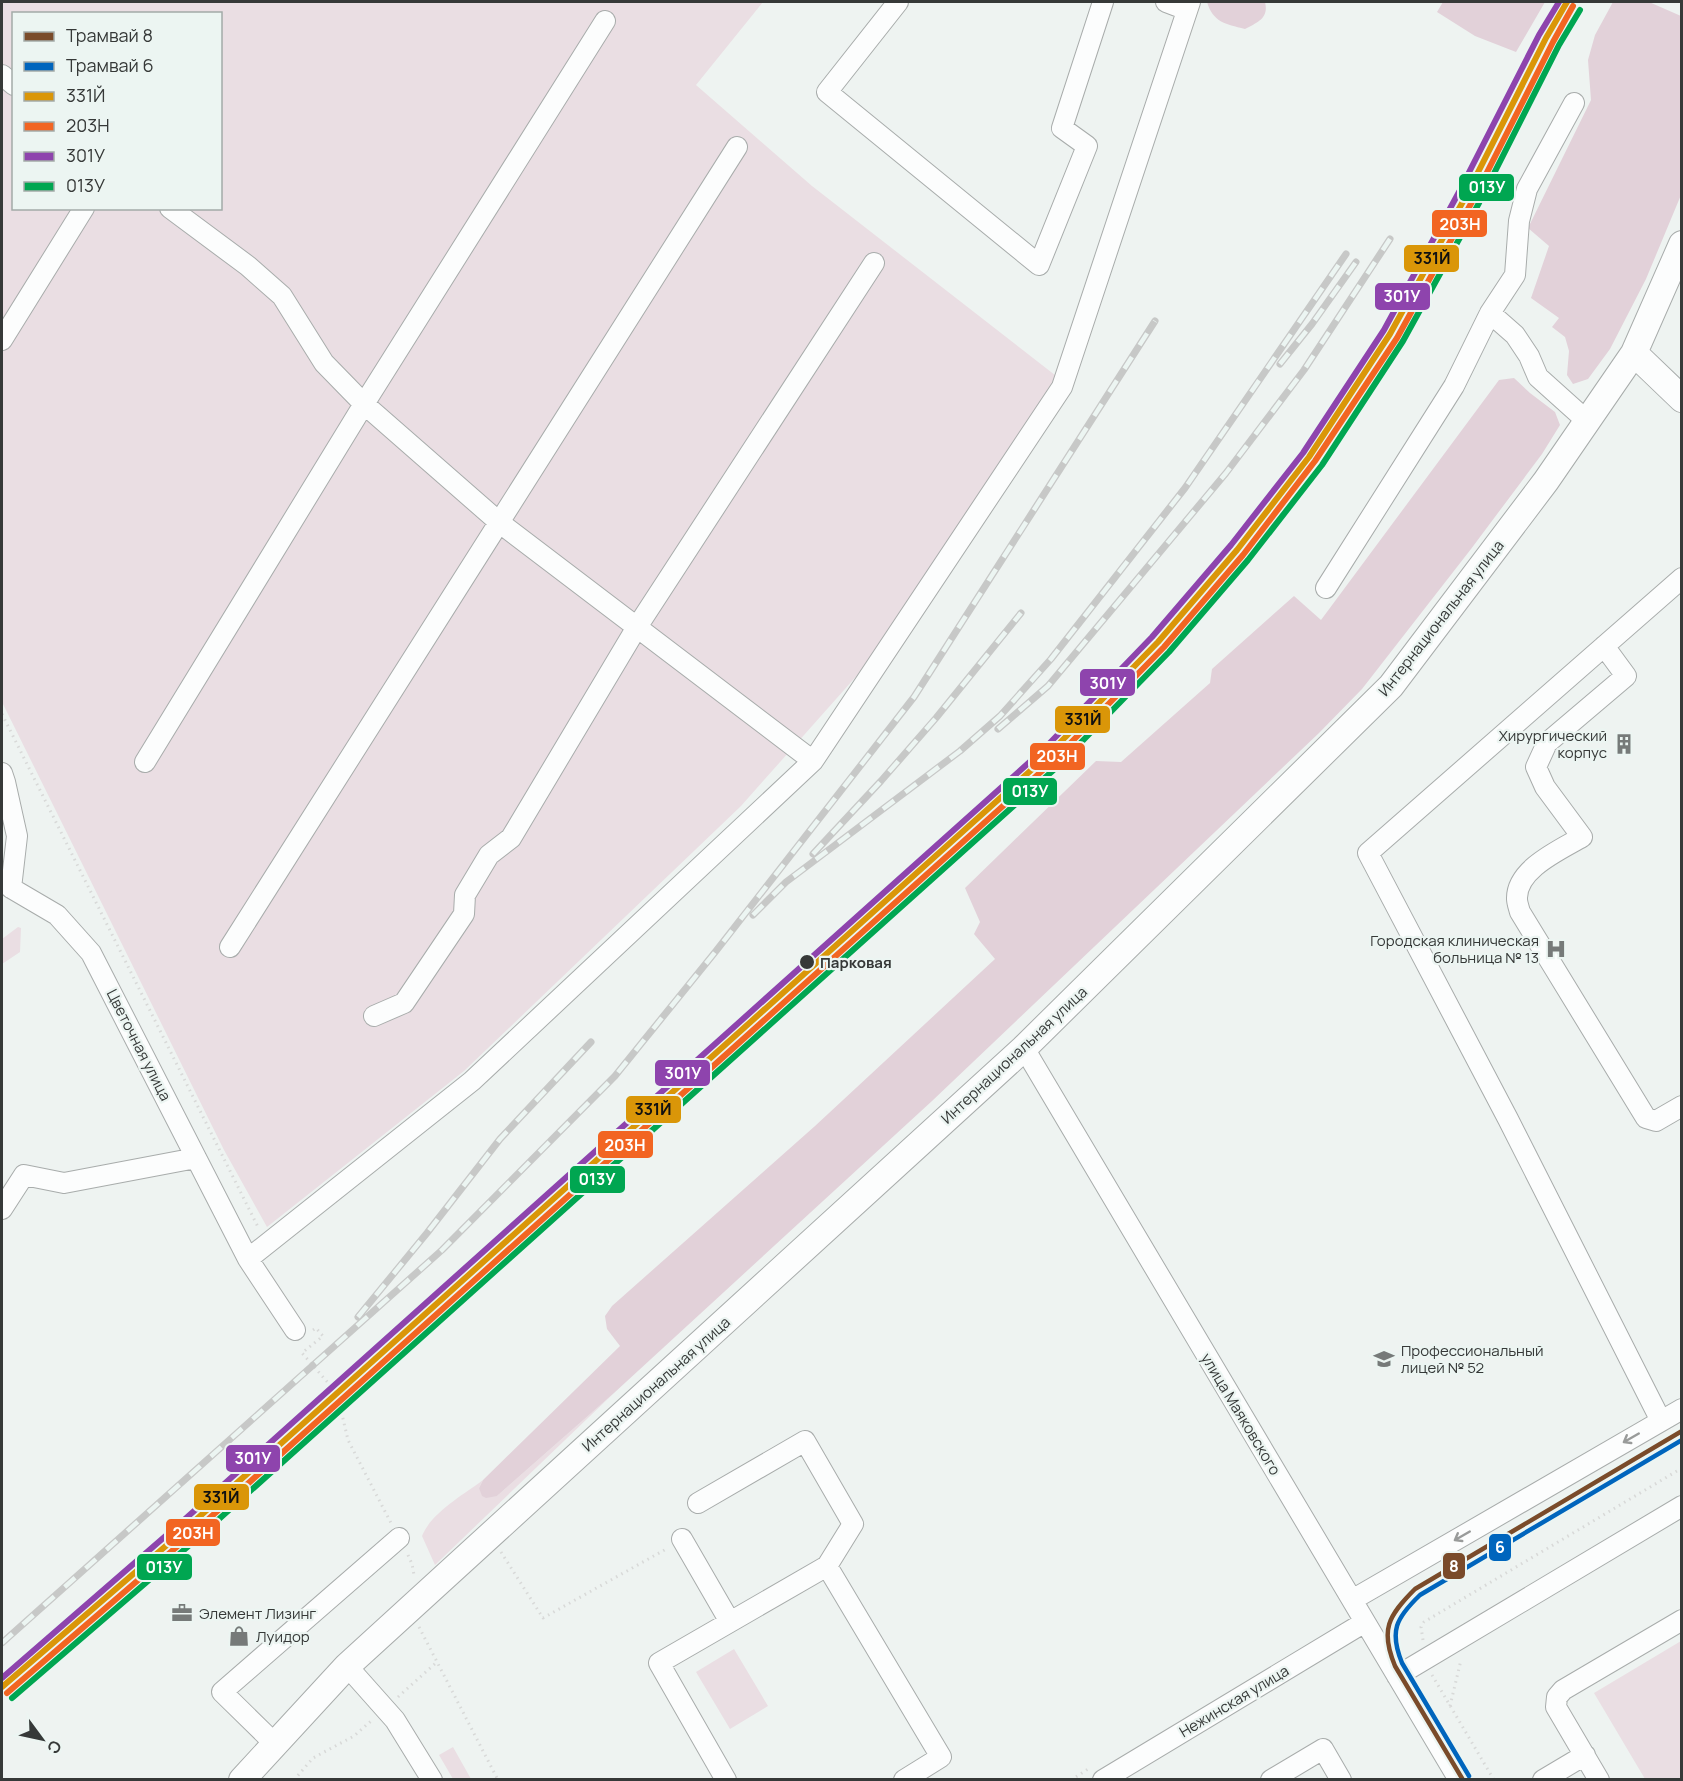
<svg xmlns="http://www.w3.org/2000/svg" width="1683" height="1781" font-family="Manrope,sans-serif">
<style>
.green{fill:#eadee3;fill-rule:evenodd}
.forest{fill:#e2d1d9}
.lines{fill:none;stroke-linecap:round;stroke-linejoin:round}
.minor-casing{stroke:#a8acab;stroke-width:22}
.major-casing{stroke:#a8acab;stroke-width:28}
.path{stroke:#d8d9d8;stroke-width:3;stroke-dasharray:1.5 4.5;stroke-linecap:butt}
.minor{stroke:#fcfdfd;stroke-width:20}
.major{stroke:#fcfdfd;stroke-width:26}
.rail-casing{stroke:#c7c8c7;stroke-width:7}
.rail{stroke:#ecf5f2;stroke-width:4.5;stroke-dasharray:14;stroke-linecap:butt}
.rail-1-casing{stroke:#ecf5f2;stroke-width:10}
.rail-2-casing{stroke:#ecf5f2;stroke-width:10}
.rail-3-casing{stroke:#ecf5f2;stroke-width:10}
.rail-4-casing{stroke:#ecf5f2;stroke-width:10}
.rail-1{stroke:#da9608;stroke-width:6}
.rail-2{stroke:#f26522;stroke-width:6}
.rail-3{stroke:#8e44ad;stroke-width:6}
.rail-4{stroke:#00a651;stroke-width:6}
.tram-1-casing{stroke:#ecf5f2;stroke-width:9}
.tram-2-casing{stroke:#ecf5f2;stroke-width:9}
.tram-1{stroke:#7a4b2a;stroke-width:4.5}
.tram-2{stroke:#0065bd;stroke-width:4.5}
.oneway{stroke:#999b9a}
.stop-dot{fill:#363938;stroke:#ecf5f2;stroke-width:2}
.labels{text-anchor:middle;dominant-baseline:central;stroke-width:4.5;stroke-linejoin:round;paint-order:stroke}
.street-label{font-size:15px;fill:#363938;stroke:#ecf5f2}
.poi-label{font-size:15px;fill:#363938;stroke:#ecf5f2;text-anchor:start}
.stop-label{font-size:15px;font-weight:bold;fill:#363938;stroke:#ecf5f2;text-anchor:start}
.line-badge{stroke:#ecf5f2;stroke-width:2}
.badge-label{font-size:16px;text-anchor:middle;font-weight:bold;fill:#fff}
.pale-badge-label{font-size:16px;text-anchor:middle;font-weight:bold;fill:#111}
</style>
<rect width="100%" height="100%" fill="#eef3f1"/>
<!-- green -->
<path class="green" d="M2,2H763L696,85L812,186L1069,386L908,618L741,806L464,1071L267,1227L224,1150L2,702ZM14,14H220V208H14Z
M18,927L21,928L20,952L2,964V939Z
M614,1393L435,1565L422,1536C431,1513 463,1495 483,1480L479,1488L497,1496Z
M1681,1641V1779H1645L1594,1693Z
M734,1649L768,1706L730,1729L696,1672Z
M453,1747L471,1779H453L439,1755Z"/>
<!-- forest -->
<path class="forest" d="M1207,2H1265C1269,18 1258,22 1245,29C1225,24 1213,22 1207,2Z
M1443,2H1545L1516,52L1475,36L1437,12Z
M1613,2H1649L1681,16V195L1646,279L1610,349L1588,379L1573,384L1567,375L1569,351L1565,337L1552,327L1559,318L1531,298L1549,246L1528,228L1591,100L1588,60L1595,35Z
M1514,378L1530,393L1555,412L1560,425L1542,454L1471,549L1362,689L1319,733L932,1101L614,1393L497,1496L486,1498L482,1496L479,1488L483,1480L620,1346L607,1329L605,1316L612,1306L815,1126L995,959L974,934L980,922L965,888L1096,761L1121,762L1210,683L1212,669L1294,596L1321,620L1499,380Z"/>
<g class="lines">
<!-- minor casing -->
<g class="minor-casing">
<path id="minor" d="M898,2L827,92L1039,265L1087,146L1062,128L1103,2
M1166,2L1187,10
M2,75L14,85
M170,208L248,266L282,296L324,363L364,404L500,523L813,761
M1490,313L1515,335L1529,356L1538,377L1587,421
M2,340L84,208
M1326,588L1454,386L1490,313L1515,275L1519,221L1527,189L1574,103
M1604,646L1626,676L1547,743L1536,767L1545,787L1582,837C1560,850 1516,869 1517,899C1517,903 1519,908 1520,912L1646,1118L1656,1121L1682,1106
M145,762L364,404L605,21
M2,773L5,782L17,836L11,888
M11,888L57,915L91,953L248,1259L295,1330
M230,947L737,147
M374,1016L404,1003L464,914L465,895L489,855L511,838L637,627L874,263
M1024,1048L1459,1780
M2,1209L24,1175L64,1183L196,1158
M248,1259L472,1081L813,761L1062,387L1190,2
M1661,1421L1508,1119L1368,853L1682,578
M698,1503L805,1441L853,1524L827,1566L941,1757L904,1780
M682,1539L730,1622
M1352,1600L1682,1409
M347,1666L395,1720L432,1780
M1397,1676L1682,1506
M274,1743L222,1692L399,1538
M726,1780L659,1663L827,1566
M1103,1780L1365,1622
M1271,1780L1323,1749L1341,1780
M1543,1780L1585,1755
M1599,1780L1556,1707L1557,1697L1563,1690L1682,1620"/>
</g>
<!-- major casing -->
<g class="major-casing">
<path id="major" d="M1634,353L1682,399
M242,1780L347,1666L1024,1048L1391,686L1546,481L1634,353L1682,244"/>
</g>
<!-- path -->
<path class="path" d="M2,714L259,1229
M313,1330L316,1328L323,1336L302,1353L337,1393L348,1440L391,1523
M501,1552L543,1618L668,1548
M408,1555L412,1564L414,1575
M419,1627L498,1780
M1423,1640L1421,1627L1424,1622L1682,1468
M1432,1675L1494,1780
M398,1697L437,1662
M1450,1706L1461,1660
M294,1780L313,1758L354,1736L371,1721
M1071,1780L1088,1769"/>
<!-- minor -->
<use href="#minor" class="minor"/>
<!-- major -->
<use href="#major" class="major"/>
<!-- rail casing -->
<g class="rail-casing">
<path id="rail" d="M1280,364L1312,324L1356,262
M998,729L1048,686L1226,473L1304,370L1390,239
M813,854L881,781L936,718L1021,613
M753,915L786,882L960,751L1000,716L1051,659L1185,488L1346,254
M358,1317L427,1233L500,1139L591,1042
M2,1643L442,1250L615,1076L716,951L914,697L1155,321"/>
</g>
<!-- rail -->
<use href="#rail" class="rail"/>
<!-- rail-1 casing -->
<g class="rail-1-casing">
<path id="rail-1" d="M2,1687L189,1526L1048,755L1158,642L1237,550L1309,457L1390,334L1466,196L1546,38L1567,2"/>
</g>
<!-- rail-2 casing -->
<g class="rail-2-casing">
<path id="rail-2" d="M7,1693L194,1532L1053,761L1164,647L1243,555L1315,461L1397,338L1473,200L1553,42L1573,6"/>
</g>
<!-- rail-3 casing -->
<g class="rail-3-casing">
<path id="rail-3" d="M2,1678L184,1520L1043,750L1152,637L1231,545L1303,453L1384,330L1459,192L1539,35L1559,2"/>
</g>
<!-- rail-4 casing -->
<g class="rail-4-casing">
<path id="rail-4" d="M12,1698L199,1537L1058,766L1169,652L1248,560L1322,465L1403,341L1479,203L1559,45L1580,10"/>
</g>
<!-- rail-1 -->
<use href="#rail-1" class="rail-1"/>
<!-- rail-2 -->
<use href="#rail-2" class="rail-2"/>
<!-- rail-3 -->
<use href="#rail-3" class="rail-3"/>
<!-- rail-4 -->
<use href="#rail-4" class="rail-4"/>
<!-- tram-1 casing -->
<g class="tram-1-casing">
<path id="tram-1" d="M1463,1780L1395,1666C1380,1630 1388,1616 1415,1589L1682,1431"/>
</g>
<!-- tram-2 casing -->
<g class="tram-2-casing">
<path id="tram-2" d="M1469,1776L1402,1663C1389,1631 1396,1618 1420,1595L1682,1440"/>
</g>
<!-- tram-1 -->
<use href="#tram-1" class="tram-1"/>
<!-- tram-2 -->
<use href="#tram-2" class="tram-2"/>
</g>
<!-- one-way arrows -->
<defs><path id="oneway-shaft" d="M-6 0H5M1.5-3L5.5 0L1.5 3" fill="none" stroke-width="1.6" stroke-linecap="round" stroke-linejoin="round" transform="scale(1.5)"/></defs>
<g class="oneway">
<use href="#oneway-shaft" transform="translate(1631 1438) rotate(150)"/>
<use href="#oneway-shaft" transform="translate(1462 1536) rotate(150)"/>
</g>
<!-- icons -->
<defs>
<g id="building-bare" transform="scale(1.62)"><path d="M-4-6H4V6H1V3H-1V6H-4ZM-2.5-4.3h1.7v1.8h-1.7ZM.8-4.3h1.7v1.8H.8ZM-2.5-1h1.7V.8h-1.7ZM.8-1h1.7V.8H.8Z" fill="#767a79" stroke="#ecf5f2" stroke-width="2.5" paint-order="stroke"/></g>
<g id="hospital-bare" transform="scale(1.62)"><path d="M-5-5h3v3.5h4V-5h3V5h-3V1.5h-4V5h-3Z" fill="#767a79" stroke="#ecf5f2" stroke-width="2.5" paint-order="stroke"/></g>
<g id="university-bare" transform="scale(1.62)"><path d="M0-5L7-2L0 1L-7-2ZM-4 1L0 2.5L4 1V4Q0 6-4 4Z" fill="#767a79" stroke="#ecf5f2" stroke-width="2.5" paint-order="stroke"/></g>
<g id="office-bare" transform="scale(1.62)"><path d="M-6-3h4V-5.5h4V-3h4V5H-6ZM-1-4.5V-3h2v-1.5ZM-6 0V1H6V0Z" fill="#767a79" stroke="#ecf5f2" stroke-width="2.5" paint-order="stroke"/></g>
<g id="shop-bare" transform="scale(1.62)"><path d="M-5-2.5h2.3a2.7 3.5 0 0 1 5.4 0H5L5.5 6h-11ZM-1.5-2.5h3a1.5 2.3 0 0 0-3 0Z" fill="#767a79" stroke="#ecf5f2" stroke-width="2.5" paint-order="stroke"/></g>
</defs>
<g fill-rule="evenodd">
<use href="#building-bare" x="1624" y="744"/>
<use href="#hospital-bare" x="1556" y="949"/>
<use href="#university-bare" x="1384" y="1359"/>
<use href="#office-bare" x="182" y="1613"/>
<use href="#shop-bare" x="239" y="1636"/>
</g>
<!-- markers -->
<circle class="stop-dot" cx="807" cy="962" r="8"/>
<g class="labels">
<!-- street labels -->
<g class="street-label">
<text transform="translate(1441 618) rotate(-52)">Интернациональная улица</text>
<text transform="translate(139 1045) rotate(63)">Цветочная улица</text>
<text transform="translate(1014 1055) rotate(-43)">Интернациональная улица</text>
<text transform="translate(656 1384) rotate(-42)">Интернациональная улица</text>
<text transform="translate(1241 1414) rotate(59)">улица Маяковского</text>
<text transform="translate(1234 1701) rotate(-31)">Нежинская улица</text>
</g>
<!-- poi labels -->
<g class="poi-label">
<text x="1607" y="735" text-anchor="end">Хирургический<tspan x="1607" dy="17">корпус</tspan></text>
<text x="1539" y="940" text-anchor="end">Городская клиническая<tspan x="1539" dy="17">больница № 13</tspan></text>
<text x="1401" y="1350">Профессиональный<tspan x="1401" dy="17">лицей № 52</tspan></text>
<text x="199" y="1613">Элемент Лизинг</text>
<text x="256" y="1636">Луидор</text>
</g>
<!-- stop labels -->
<g class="stop-label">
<text x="820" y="962">Парковая</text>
</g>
</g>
<g class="line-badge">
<rect x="1458" y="173" width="57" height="29" rx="6" fill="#00a651"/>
<rect x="1431" y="209" width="57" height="29" rx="6" fill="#f26522"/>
<rect x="1403" y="244" width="57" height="29" rx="6" fill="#da9608"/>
<rect x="1374" y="282" width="57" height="29" rx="6" fill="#8e44ad"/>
<rect x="1079" y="668" width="57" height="29" rx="6" fill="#8e44ad"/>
<rect x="1054" y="705" width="57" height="29" rx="6" fill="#da9608"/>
<rect x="1029" y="742" width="57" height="29" rx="6" fill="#f26522"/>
<rect x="1002" y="777" width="56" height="29" rx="6" fill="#00a651"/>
<rect x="654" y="1059" width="57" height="28" rx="6" fill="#8e44ad"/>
<rect x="625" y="1095" width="57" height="29" rx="6" fill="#da9608"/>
<rect x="597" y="1130" width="57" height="29" rx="6" fill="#f26522"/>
<rect x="569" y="1165" width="57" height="29" rx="6" fill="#00a651"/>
<rect x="225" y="1444" width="56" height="29" rx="6" fill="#8e44ad"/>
<rect x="193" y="1483" width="57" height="28" rx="6" fill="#da9608"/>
<rect x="165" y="1518" width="56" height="29" rx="6" fill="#f26522"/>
<rect x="1488" y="1533" width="24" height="29" rx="6" fill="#0065bd"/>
<rect x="1442" y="1552" width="24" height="28" rx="6" fill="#7a4b2a"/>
<rect x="136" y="1553" width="57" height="28" rx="6" fill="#00a651"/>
</g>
<g class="badge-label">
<text x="1487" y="193">013У</text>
<text x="1460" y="230">203Н</text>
<text x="1402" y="302">301У</text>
<text x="1108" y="689">301У</text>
<text x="1057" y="762">203Н</text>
<text x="1030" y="797">013У</text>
<text x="683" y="1079">301У</text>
<text x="625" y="1151">203Н</text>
<text x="597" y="1185">013У</text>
<text x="253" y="1464">301У</text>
<text x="193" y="1539">203Н</text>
<text x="1500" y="1553">6</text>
<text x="1454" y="1572">8</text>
<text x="164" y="1573">013У</text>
</g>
<g class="pale-badge-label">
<text x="1432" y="264">331Й</text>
<text x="1083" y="725">331Й</text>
<text x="653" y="1115">331Й</text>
<text x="221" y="1503">331Й</text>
</g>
<!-- border -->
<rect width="1683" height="1781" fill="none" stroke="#363938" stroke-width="6"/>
<!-- legend -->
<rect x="12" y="12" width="210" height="198" fill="#ecf5f2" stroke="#a3aaa8" stroke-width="1.5"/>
<rect x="24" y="32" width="30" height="9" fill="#7a4b2a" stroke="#a3aaa8" stroke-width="1.5"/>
<text x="66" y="42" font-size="18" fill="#363938">Трамвай 8</text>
<rect x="24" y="62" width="30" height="9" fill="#0065bd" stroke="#a3aaa8" stroke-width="1.5"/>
<text x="66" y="72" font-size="18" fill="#363938">Трамвай 6</text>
<rect x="24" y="92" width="30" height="9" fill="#da9608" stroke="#a3aaa8" stroke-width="1.5"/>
<text x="66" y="102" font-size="18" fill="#363938">331Й</text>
<rect x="24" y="122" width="30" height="9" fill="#f26522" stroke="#a3aaa8" stroke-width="1.5"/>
<text x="66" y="132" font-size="18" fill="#363938">203Н</text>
<rect x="24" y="152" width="30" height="9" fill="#8e44ad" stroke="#a3aaa8" stroke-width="1.5"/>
<text x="66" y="162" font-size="18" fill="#363938">301У</text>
<rect x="24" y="182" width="30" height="9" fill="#00a651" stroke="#a3aaa8" stroke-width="1.5"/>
<text x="66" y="192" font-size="18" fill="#363938">013У</text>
<!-- north arrow -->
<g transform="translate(42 1739) rotate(123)" stroke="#ecf5f2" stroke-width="4.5" paint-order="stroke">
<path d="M0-4.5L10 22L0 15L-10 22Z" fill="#363938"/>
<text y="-9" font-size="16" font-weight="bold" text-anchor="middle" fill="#363938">С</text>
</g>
</svg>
